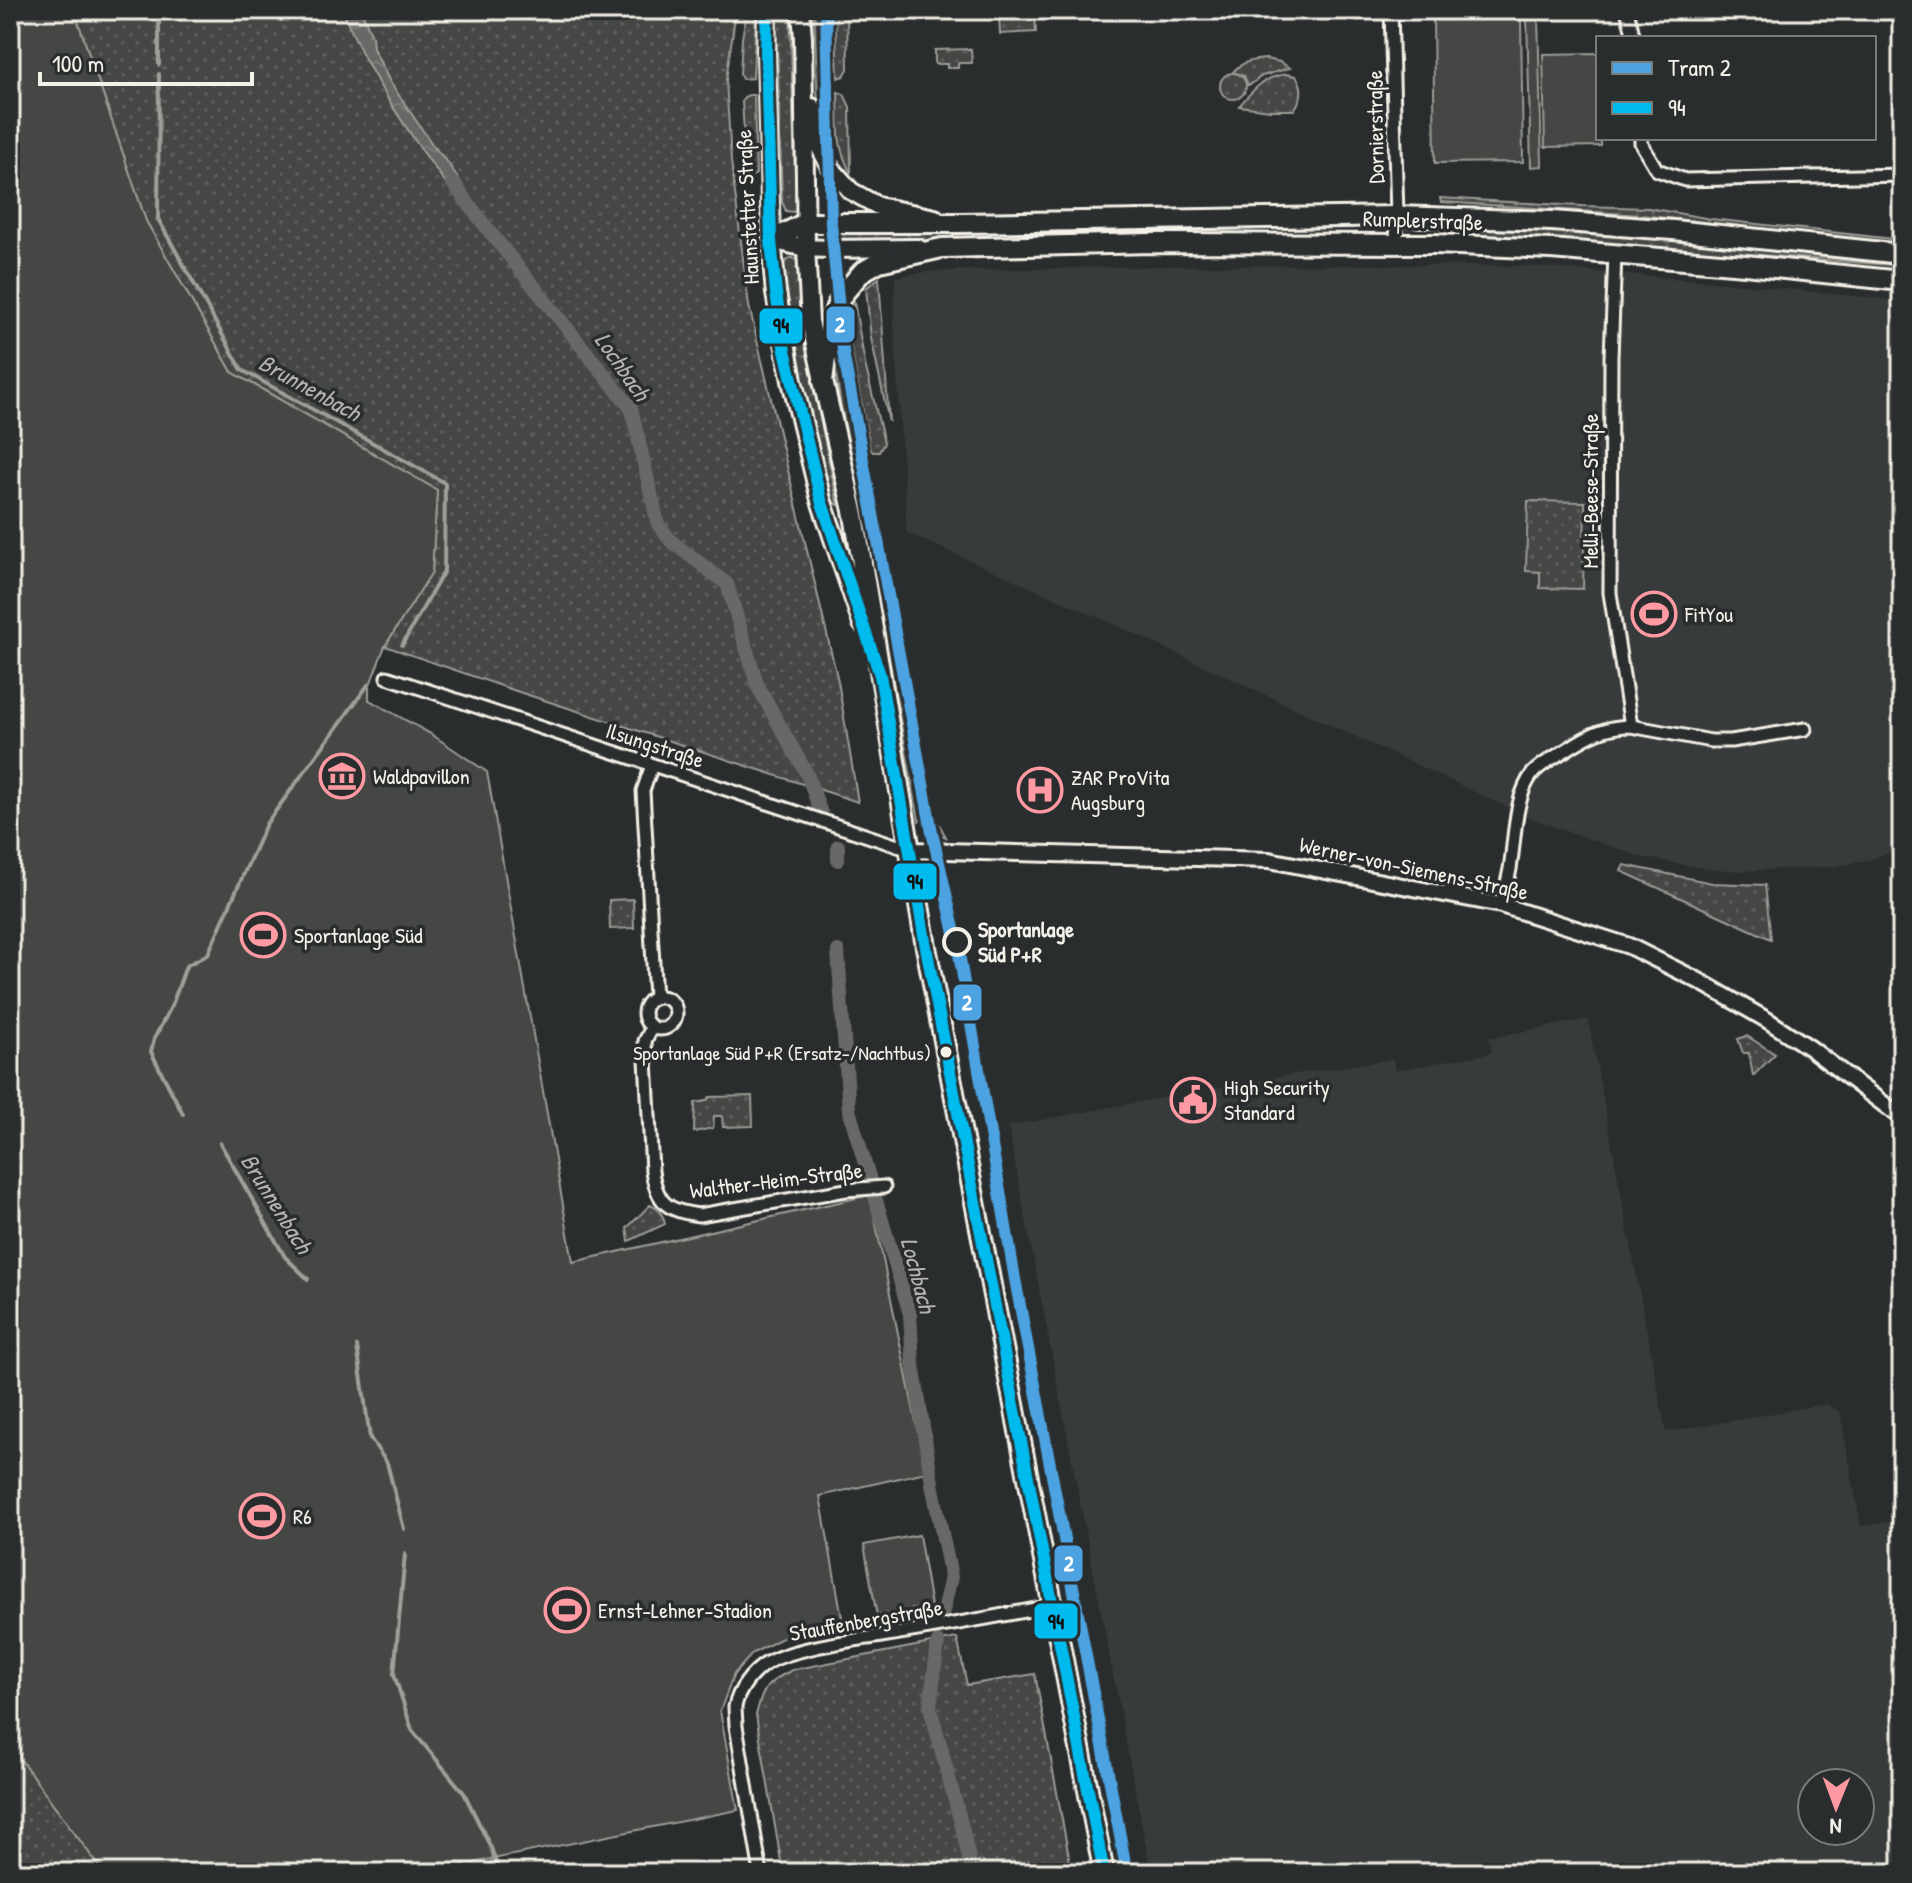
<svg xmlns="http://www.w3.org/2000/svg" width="1912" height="1883" font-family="'Patrick Hand',sans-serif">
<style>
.built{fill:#373a3a;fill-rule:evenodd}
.green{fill:url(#green-dots);stroke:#9c9c96;stroke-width:2}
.pitch{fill:#444645;stroke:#9c9c96;stroke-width:2}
.water{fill:url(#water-ripples);stroke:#9f9f9a;stroke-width:2}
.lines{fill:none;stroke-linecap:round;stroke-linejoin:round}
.stream{stroke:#9f9f9a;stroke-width:4}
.canal{stroke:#676866;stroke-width:14}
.minor-casing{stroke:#f4f1e8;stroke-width:17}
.tertiary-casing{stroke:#f4f1e8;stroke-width:20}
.secondary-casing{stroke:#f4f1e8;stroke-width:22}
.primary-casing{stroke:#f4f1e8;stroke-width:24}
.minor{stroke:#2a2d2e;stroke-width:11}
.tertiary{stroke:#2a2d2e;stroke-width:14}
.secondary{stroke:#2a2d2e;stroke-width:16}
.primary{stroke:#2a2d2e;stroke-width:18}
.bus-1-casing{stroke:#2a2d2e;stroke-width:18}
.bus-1{stroke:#0be;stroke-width:12}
.tram-1-casing{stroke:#2a2d2e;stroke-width:18}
.tram-1{stroke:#4da3e1;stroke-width:12}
.stop-dot{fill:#2a2d2e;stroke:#f4f1e8;stroke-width:4}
.bus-dot{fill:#f4f1e8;stroke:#2a2d2e;stroke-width:3}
.labels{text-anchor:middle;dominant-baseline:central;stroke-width:7;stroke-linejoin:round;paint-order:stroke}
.bus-label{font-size:20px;fill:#f4f1e8;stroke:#2a2d2e;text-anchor:end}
.street-label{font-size:22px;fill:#f4f1e8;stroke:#2a2d2e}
.poi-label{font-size:22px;fill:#f4f1e8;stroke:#2a2d2e;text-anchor:start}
.stop-label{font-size:22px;font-weight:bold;fill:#f4f1e8;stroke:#2a2d2e;text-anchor:start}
.water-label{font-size:24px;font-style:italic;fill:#b5b3ae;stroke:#2a2d2e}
.line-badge{stroke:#2a2d2e;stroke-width:3}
.badge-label{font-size:22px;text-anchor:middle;font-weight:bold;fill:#fff}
.pale-badge-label{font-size:22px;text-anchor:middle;font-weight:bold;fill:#111}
</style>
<defs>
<pattern id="green-dots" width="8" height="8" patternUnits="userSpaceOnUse" patternTransform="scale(2)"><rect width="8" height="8" fill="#444645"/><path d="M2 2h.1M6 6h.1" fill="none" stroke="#606160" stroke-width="1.8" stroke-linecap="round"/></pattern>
<pattern id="water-ripples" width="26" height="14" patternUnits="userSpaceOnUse" patternTransform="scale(2)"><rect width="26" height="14" fill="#676866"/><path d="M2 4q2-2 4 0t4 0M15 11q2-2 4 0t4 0" fill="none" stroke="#7d7e7c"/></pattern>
</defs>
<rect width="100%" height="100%" fill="#2a2d2e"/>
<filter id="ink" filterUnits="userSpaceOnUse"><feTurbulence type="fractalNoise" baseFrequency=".0125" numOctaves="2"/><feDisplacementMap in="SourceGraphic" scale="16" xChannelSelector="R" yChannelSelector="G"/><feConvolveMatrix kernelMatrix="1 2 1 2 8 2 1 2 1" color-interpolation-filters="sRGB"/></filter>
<g filter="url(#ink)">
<!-- built -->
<path class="built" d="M1361,265L1528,266L1732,283L1902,301V848L1866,861L1830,867L1744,871L1706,869L1641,857L1535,820L1109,622L907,533L894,322L895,277L935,271L1169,266Z
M1588,1019L1666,1432L1826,1404L1840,1412L1861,1526L1902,1520V1873H1151L1008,1126L1276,1077L1393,1059L1395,1070L1492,1053L1489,1038ZM1860,1783V1831H1812V1783Z"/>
<!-- green -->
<path class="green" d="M74,10H736L726,80L731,161L749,306L838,681L858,802L519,692L385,646L432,572L437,490L232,372L146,221Z
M747,10H756L753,78L742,79L740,74L742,38Z
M776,10H790L796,208L793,212L786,211L782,202Z
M814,10H829L830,55H819L821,132L818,113Z
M835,10H847L848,69L844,76L838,78Z
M1035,12L1036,32L1000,34L999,14Z
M971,49L972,63H958V68H947V64H935V50Z
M1266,59L1280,62L1290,68L1262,76L1250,85H1248L1244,76L1233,72C1243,61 1252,60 1266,59Z
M1220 86a13 13 0 1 1 26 0a13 13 0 1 1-26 0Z
M1286,74L1296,76C1305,88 1302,99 1294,110H1270L1239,106C1255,88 1262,78 1286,74Z
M838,92L844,94L850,107L851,173C835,145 839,122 838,92Z
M749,95H754L756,174L747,178L742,101L744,97Z
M1440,198L1581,206L1648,208L1711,219L1902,240V246L1641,215L1441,202Z
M1354,223V228L1160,230L980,240L837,242L836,230Z
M1441,225L1616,235L1902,262V266L1749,254L1441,237Z
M790,258H793L797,261C802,343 822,424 838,505L830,501L790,333L781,270L785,262Z
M879,278L889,422L871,338L866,288Z
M854,302L865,364L884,443L879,452H873L870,449L850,342L848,318Z
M834,348L836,354L847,352L932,811L946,837L937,834L935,824H929L927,817L919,821L840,401L834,363Z
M1528,501L1585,502L1583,589L1540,588V572L1526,571Z
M1624,865L1712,883L1765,885L1771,939L1621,871Z
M633,899L634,928L610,929L609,900Z
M1747,1036L1775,1054L1753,1076L1749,1053H1743L1738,1039Z
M752,1096L753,1126L723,1127L722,1116H714L713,1128L694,1132L695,1103L706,1101L710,1097Z
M650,1205C659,1208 663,1215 665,1224L629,1241L627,1228Z
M957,1638L967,1685L1035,1674L1072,1873H783L756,1715C763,1687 766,1683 792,1670Z
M10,1745L104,1873H10Z"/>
<!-- pitch -->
<path class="pitch" d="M10,10H74L146,221L232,372L437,490L432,572L385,646L369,687V700L431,734L487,772L573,1262L870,1195L926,1472L820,1496L843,1623L790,1634L753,1653L734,1674L720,1711L738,1810L422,1873H104L10,1745Z
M1527,17H1538L1542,166L1531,167Z
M1521,19L1523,162L1435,163L1433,20Z
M1598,53V138H1601V146L1545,147L1543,54Z
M919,1535L931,1606L877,1616L864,1545Z"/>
<!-- water -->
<path class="water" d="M343,10H361L372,36L373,48L390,82L434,147L448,163L468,194L459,200C423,154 390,107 363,55C356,40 348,26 343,10Z"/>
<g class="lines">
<!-- stream -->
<path class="stream" d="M159,65V10
M159,74L158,219L242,370L445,483L444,571L402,645
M183,1114L151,1052L154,1039L172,1005L186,966L208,954L266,824L368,685
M220,1143L285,1257L308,1279
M357,1346L370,1438L387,1463L404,1529
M405,1554L394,1674L412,1730L464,1793L491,1848L497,1865"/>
<!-- canal -->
<path class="canal" d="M452,182L486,227L631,408L658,524L671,541L727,584L758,687L807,774L821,813
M838,846V860
M838,951L849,1110L910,1314L913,1364L933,1489L951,1577L943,1611
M938,1642L930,1707L963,1831L972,1873"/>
<!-- minor casing -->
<g class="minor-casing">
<path id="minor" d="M1391,10L1397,216L1396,243
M1627,10L1634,38
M1641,138V143L1657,170L1685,180L1902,175
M1615,254L1611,357L1610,593L1631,726
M387,677L910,850
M652,765L643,791L655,998
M1501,905C1505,893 1508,881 1510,869C1515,840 1514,796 1533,773C1542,763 1557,756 1569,748C1589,735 1606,726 1631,726L1711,741H1731L1805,729
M644 1013a16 16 0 1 1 32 0a16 16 0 1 1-32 0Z
M652,1027L645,1041L652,1171C657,1204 668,1211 699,1215L846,1190L884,1187
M761,1873L736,1726C736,1720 735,1713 735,1707C738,1690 752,1672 767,1663C793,1648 850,1641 881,1636C938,1627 995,1617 1051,1606"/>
</g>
<!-- tertiary casing -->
<g class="tertiary-casing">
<path id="tertiary" d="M910,850L1269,860L1501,905L1629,946L1699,981L1767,1020L1810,1048L1902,1118"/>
</g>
<!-- secondary casing -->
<g class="secondary-casing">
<path id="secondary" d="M767,10L766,52L771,240L806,248L827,249L918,248
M801,10L803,38L806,248L810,321L822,376
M812,107L817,142L830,167L851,191L878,206L935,218"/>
</g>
<!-- primary casing -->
<g class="primary-casing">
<path id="primary" d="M863,623L821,500L792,381L776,293L771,240L805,223H958L1397,216L1552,221L1673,230L1902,254
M1104,1873L926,947L854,515L823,381L830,327L836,307L844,293L862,272L879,262L942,248L1152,243L1435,244L1551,249L1745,265L1902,281"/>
</g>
<!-- minor -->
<use href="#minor" class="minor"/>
<!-- tertiary -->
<use href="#tertiary" class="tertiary"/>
<!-- secondary -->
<use href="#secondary" class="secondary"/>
<!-- primary -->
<use href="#primary" class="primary"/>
<!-- bus-1 casing -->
<g class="bus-1-casing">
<path id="bus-1" d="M767,10L766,52L771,240L776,293L784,346L821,500L880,675L926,947L1104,1873"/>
</g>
<!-- bus-1 -->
<use href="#bus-1" class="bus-1"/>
<!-- tram-1 casing -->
<g class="tram-1-casing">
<path id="tram-1" d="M826,10L831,224L843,352L932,832L957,942L1015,1279L1127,1873"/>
</g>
<!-- tram-1 -->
<use href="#tram-1" class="tram-1"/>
</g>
</g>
<!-- icons -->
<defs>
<g id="stadium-ring" transform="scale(2.3)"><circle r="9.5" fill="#2a2d2e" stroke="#ff9aa2" stroke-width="1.5"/><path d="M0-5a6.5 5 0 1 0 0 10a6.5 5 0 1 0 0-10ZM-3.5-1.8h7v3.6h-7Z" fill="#ff9aa2"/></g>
<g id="museum-ring" transform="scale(2.3)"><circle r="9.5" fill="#2a2d2e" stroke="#ff9aa2" stroke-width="1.5"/><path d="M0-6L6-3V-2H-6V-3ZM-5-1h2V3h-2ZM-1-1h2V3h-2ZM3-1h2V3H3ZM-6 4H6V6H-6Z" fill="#ff9aa2"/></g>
<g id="hospital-ring" transform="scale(2.3)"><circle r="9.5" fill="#2a2d2e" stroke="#ff9aa2" stroke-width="1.5"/><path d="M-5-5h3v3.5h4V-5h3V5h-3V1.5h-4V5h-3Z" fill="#ff9aa2"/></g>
<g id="civic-ring" transform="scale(2.3)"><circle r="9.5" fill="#2a2d2e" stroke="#ff9aa2" stroke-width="1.5"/><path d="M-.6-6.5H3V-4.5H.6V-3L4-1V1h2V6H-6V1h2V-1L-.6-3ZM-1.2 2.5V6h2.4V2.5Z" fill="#ff9aa2"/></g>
</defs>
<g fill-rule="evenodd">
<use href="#stadium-ring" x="1654" y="614"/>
<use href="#museum-ring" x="342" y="776"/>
<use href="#hospital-ring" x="1040" y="790"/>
<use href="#stadium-ring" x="263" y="935"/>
<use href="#civic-ring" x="1193" y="1100"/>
<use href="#stadium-ring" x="262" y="1516"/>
<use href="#stadium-ring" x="567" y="1610"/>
</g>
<!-- markers -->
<circle class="stop-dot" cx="957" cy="942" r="13"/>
<circle class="bus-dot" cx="946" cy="1052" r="7"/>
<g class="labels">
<!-- bus labels -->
<g class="bus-label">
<text x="931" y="1052">Sportanlage Süd P+R (Ersatz-/Nachtbus)</text>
</g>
<!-- street labels -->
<g class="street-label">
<text transform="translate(1375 127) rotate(-91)">Dornierstraße</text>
<text transform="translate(747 207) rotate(-93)">Haunstetter Straße</text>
<text transform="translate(1423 220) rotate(2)">Rumplerstraße</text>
<text transform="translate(1590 491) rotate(-90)">Melli-Beese-Straße</text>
<text transform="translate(655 745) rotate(18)">Ilsungstraße</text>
<text transform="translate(1414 868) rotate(12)">Werner-von-Siemens-Straße</text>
<text transform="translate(776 1180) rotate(-7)">Walther-Heim-Straße</text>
<text transform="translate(866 1620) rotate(-10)">Stauffenbergstraße</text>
</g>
<!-- poi labels -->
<g class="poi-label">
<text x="1685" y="614">FitYou</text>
<text x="373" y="776">Waldpavillon</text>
<text x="1071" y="777">ZAR ProVita<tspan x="1071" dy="25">Augsburg</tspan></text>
<text x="294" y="935">Sportanlage Süd</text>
<text x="1224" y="1087">High Security<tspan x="1224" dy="25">Standard</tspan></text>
<text x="293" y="1516">R6</text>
<text x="598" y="1610">Ernst-Lehner-Stadion</text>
</g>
<!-- stop labels -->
<g class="stop-label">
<text x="978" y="929">Sportanlage<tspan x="978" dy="25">Süd P+R</tspan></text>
</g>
<!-- water labels -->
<g class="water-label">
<text transform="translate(623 366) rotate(55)">Lochbach</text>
<text transform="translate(310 387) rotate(29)">Brunnenbach</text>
<text transform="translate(277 1203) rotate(58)">Brunnenbach</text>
<text transform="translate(919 1275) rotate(75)">Lochbach</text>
</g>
</g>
<g class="line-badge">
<rect x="825" y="305" width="31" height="39" rx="8" fill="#4da3e1"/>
<rect x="758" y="307" width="46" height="38" rx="8" fill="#0be"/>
<rect x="892" y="862" width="46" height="39" rx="8" fill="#0be"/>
<rect x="952" y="983" width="31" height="39" rx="8" fill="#4da3e1"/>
<rect x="1053" y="1544" width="31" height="39" rx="8" fill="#4da3e1"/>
<rect x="1033" y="1602" width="46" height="38" rx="8" fill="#0be"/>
</g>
<g class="badge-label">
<text x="840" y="332">2</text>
<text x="967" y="1010">2</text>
<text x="1069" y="1571">2</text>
</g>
<g class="pale-badge-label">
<text x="781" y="333">94</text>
<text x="915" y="889">94</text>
<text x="1056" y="1629">94</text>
</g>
<!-- margin -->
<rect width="1912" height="1883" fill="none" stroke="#2a2d2e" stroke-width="40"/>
<rect x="20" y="20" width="1872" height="1843" fill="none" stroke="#f4f1e8" stroke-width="3" filter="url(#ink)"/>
<!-- legend -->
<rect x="1596" y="36" width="280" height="104" fill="#2a2d2e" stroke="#7b7b78" stroke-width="2"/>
<rect x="1612" y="62" width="40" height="12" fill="#4da3e1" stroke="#7b7b78" stroke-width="2"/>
<text x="1668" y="76" font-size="24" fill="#f4f1e8">Tram 2</text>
<rect x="1612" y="102" width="40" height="12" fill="#00bbee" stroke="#7b7b78" stroke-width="2"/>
<text x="1668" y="116" font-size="24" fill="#f4f1e8">94</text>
<!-- north arrow -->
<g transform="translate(1836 1807) rotate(181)"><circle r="38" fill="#2a2d2e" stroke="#7b7b78" stroke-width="2"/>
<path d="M0-6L14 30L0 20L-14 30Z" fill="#ff9aa2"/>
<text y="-12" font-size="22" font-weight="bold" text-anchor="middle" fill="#f4f1e8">N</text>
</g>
<!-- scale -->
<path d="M40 72v12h212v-12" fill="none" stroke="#f4f1e8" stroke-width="4"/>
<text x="52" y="72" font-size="24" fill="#f4f1e8" stroke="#2a2d2e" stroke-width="6" paint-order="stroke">100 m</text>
</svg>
